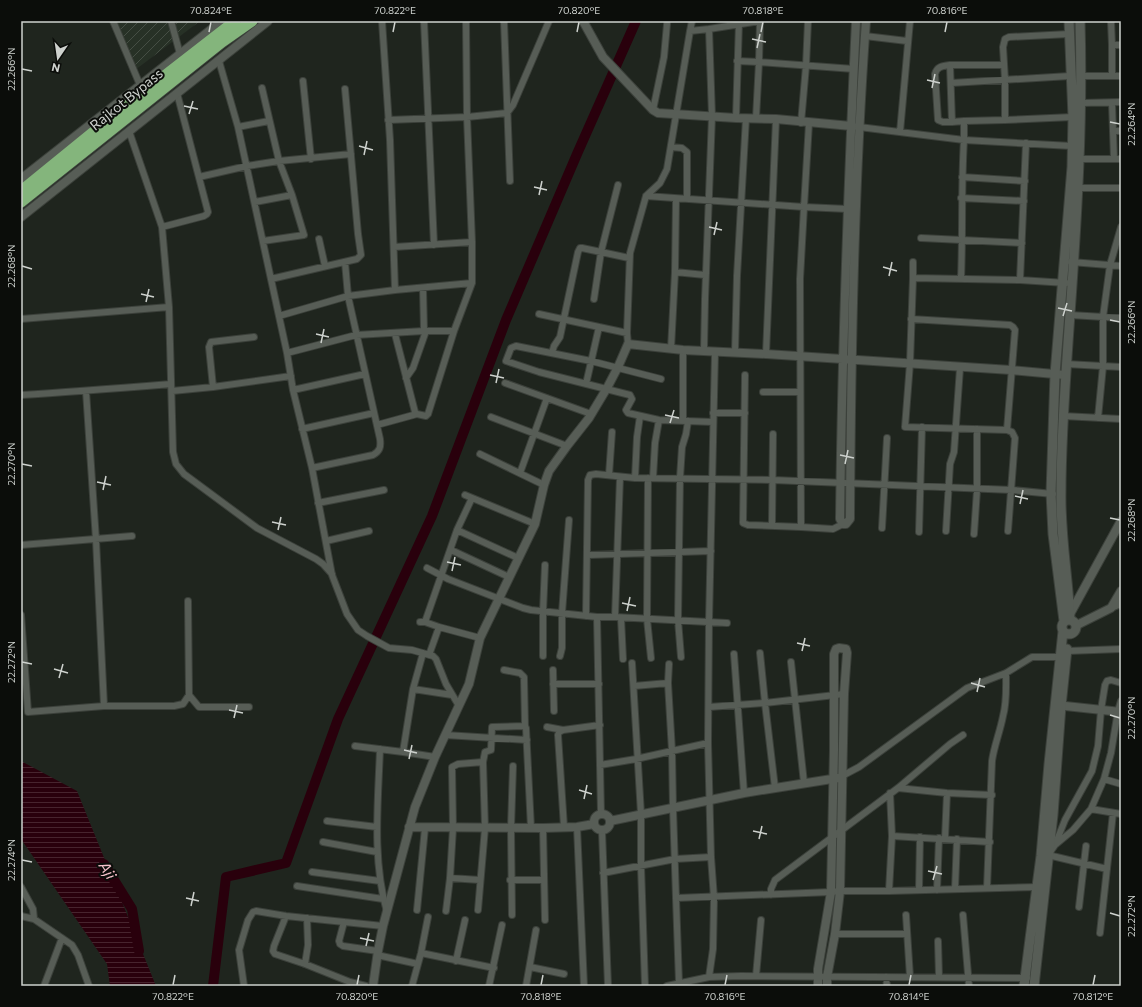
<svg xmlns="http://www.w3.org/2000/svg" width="1142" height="1007" font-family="Commissioner,sans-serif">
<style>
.industrial{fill:url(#industrial-furrows)}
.water{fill:url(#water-rules)}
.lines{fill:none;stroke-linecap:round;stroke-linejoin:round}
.river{stroke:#29000c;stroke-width:10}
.minor-casing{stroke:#3c413b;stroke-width:8}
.tertiary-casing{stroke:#3c413b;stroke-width:10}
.secondary-casing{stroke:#3c413b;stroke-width:11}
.trunk-casing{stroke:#3c413b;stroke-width:13}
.minor{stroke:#575d56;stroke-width:6}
.tertiary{stroke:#575d56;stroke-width:8}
.secondary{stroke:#575d56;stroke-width:9}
.trunk{stroke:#84b57c;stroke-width:11}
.ticks{fill:none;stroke:#ced2ce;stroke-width:1.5}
.labels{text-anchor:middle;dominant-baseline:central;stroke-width:4;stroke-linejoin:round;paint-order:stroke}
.street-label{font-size:14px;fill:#ced2ce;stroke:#0b0d0a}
.water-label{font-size:15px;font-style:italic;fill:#f4c1c9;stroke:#0b0d0a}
.neatline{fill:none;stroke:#ced2ce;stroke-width:1.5}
.ticks-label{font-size:10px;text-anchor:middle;fill:#ced2ce}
</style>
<defs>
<pattern id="industrial-furrows" width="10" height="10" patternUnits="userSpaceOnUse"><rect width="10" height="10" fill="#273126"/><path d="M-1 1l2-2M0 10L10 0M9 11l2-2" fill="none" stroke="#454e44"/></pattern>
<pattern id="water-rules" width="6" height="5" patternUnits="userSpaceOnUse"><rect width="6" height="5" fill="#29000c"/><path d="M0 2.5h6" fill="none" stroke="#47242e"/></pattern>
</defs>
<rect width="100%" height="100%" fill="#1f251e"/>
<!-- industrial -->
<path class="industrial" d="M114,21H200L135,70Z"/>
<!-- water -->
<path class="water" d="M21,761L77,791L156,986H110L107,964L21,839Z"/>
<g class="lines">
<!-- river -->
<path class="river" d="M104,864L132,909L139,951
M213,986L226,877L286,863L338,719L432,516L506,320L577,154L636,21"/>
<!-- minor casing -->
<g class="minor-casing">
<path id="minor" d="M113,21L140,85
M171,21L180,54
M382,21L390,140L395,290
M424,21L434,245
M504,21L510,181
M760,21L759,62L854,69
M1111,21L1112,45H1121
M690,31L692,21
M865,36L907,41
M219,61L238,127L287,353L293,390L312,468L332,575L347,614L358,630L367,636L389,648L412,650L433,656L436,659L446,684L459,706
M737,61L759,62L756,118
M950,65C943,66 937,66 935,74L938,120L943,122H952
M1081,76H1121
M1112,76V45
M303,81L311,159
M951,83L1070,76
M262,88L279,161L292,195L304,235L263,241
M1081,103L1121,102
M1112,103L1113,131
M653,110L664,57L667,24
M736,118L739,22
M388,120L467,117L507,113L513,105L549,21
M1005,120L1073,117
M964,121L952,122L950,65H1004
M801,123L806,66L808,21
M809,123L804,207L848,209
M851,126L964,140V121L1005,120V80L1003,47L1005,39L1009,37L1069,34
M238,127L269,121
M129,131L162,227L169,307L173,452L176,464L184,474L257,528L316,559L323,564L332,574
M900,132L910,21
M671,147L682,148L687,152V199
M1079,159H1121
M1114,159L1113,131H1121
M199,177L247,166L279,161L351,154
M962,177L1025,181
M618,185L601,252L629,258
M1077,188H1121
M646,196L804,207L800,279L801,527
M961,198L1024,201
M255,202L292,195
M162,227L204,216L207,214L208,212L177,93
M921,238L1022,243
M319,239L325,266
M394,247L472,242L467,117L466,21
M1071,262L1121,266
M675,272L705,275
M913,278V262
M271,279L357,259L361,255L358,234L345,89
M961,279C963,232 961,186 964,140L1072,146
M1020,280L1026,143
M539,314L599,327
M1070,315L1121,318
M279,316L348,296L395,290L472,283V242
M21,319L169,307
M911,319L1010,325L1013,327L1015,330L1007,430
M424,331H454
M395,334L415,412L417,414L426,416L428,414L454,331L472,283
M628,344L627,333L630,253L646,196L660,183L667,169L690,31L709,29
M671,349L675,272L676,199
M704,350L705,299L712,116L709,29L760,21
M735,352L737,276L746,118
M287,353L356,335L424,331L423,288
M552,353L554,346L560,337L578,252L580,248H582L601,252L594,299
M766,354L776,119
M1066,364L1121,367
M745,375L743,523L748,525L801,527L833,529L843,524
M406,378L413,368L426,331
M661,379L591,361L516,346L511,348L506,361L539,372L630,395L632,399L626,410L628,413L659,420L713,422
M505,383L591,414
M586,384L599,327L627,333
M213,387L209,347L211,342L254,337
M293,390L365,374
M86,391L96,540L104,706
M172,391L213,387L291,376
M763,392H800
M21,395C71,392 121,388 171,384
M713,413H745
M1063,416L1121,419
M491,417L567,446
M1098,418L1103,366V317L1110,265L1121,227
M683,420V350
M377,425L417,414
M302,429L374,413
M480,454L544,485
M312,468L373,455C380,451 381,447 380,439L348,296L345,262
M520,473L547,398
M609,475L612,432
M635,478L637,437L640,416
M648,478L647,619L651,658
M653,478L655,443L659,420
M465,495L535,524
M318,503L384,490
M772,526L773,434
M882,528L887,438
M457,530L518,558
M946,531L950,464L954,452L960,368
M1008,531L1015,438L1012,432L1007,430L905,427L910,363L913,278L1020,280L1066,283
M919,532L922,427
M974,534L977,490V429
M326,541L369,531
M21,545L132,536
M451,550L509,577
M588,555L711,551
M427,568L448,579L523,608L531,610L597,617H615L727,623
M1111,608L1121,604
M21,615L28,712L104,706H174L183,704L189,695L188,601
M586,616L588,480L590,475L596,474L635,478L773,480L1012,490L1053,494
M597,617L601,814
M615,617L620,477
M621,618L623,659
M420,622H425L439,627L480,638
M425,622L457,530L472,498
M1067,651L1121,649
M423,653L413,689L403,752L435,757
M760,653L765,703L775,788
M734,654L744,793
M429,655L439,627
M543,656V612L545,565
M560,656L562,648V613L569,520
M681,657L678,620L680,478L682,447L686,434L688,421
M791,662L804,783
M632,663L641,814V866L645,986
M669,664L668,683L672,751L673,808L676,898L831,892L840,891H889L1039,887
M504,670L520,673L524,677L525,726L526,728L531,828
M553,670L554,711
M553,684H599
M634,686L668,683
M413,689L452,695
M189,695L199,707H249
M709,707L765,703L844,694
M547,727L563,730
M445,735L527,740
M355,746L403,752
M380,749C378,803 372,860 387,912
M600,765L636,759L708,743
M842,776L859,767L967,688L1006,673L1032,657H1060
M1104,779L1121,784
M898,788L947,793L992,795
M1091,809L1121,814
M327,821L377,827
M564,827L558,735L559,732L563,730L600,725
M577,827L584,986
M543,828L545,920
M602,831L608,986
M892,836L990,842
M945,838L947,793
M323,842L377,852
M1055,845L1065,820L1092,771L1098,746L1101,710L1105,685L1107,681L1111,680L1121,683
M1107,869L1048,855L1055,845L1073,830L1091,809L1104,779L1111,753L1118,711L1121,701
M312,872L380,881
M603,873L675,859L711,857
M450,878L480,880
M510,880H544
M297,886L383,899
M21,887L33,909L34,919
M987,888L992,761C994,746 1000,732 1003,716C1007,702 1006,687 1006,673
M955,889L957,839
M919,890L920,837
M937,890L939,838
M889,891L892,836L890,793
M771,895V889L775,880L898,788L950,744L963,735
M676,898L679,983
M1079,907L1086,846
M417,910L425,828
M478,910L485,828L483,762L485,752L491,750L492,727L525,726
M446,911L450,878L453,828L452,767L458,764L483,762
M512,915L511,828L513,766
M906,915L910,977
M963,915L969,986
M21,916L34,919L72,945L78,955L89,986
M286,916L274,946L273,951L275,954L305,964L350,982L366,986
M344,922L339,941L340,944L343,946L378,951
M1100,933L1113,813
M835,934H907
M938,941L939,977
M421,953L494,968
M377,955L418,964
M456,961L465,920
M305,964L308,945L307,918
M530,967L564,974
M756,976L761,920
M709,977L713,949L714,898L711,857L708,743L709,622L715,352
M886,977L887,986
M44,986L62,938
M244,986L239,950L248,920L253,912L256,911L286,916L383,926
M412,986L421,953L428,917
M489,986L502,925
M526,986L536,930
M667,986L709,977L741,976L1027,978"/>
</g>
<!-- tertiary casing -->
<g class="tertiary-casing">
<path id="tertiary" d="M583,21L603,57L653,110L658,113L736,118L776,119L851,126
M856,21C848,187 842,353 840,519L843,524H846L850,519C851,353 854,187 866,21
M21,179L222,21
M21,217L268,21
M1070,614L1121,521
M1077,625L1111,608L1121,591
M1056,705L1121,712
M594 822a8 8 0 1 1 16 0a8 8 0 1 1-16 0Z
M610,821L744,793L838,778
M409,827L543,828L577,827L594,824
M373,986L378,951L383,926L415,807L435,757L469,684L480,638L535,524L544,485L549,471L567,446L589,418L607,388L618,367L628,344L683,350L766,354L1011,370L1065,375
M818,986V969L831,892L834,750V654L836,649L839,648L846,649L847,653L844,694L840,891L835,934L827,977V986"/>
</g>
<!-- secondary casing -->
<g class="secondary-casing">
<path id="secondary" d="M1070,619C1068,577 1060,534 1061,492C1061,433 1066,373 1070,314C1077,216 1083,119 1080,21
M1062 627a7 7 0 1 1 14 0a7 7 0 1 1-14 0Z
M1064,621L1053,534L1051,493L1055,374L1072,167L1073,117L1069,21
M1024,986L1030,939L1041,856L1049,764L1063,631
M1034,986L1053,815L1061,706L1067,649"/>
</g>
<!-- trunk casing -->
<g class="trunk-casing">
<path id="trunk" d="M21,191L123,108L235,21
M21,202L222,42L252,21"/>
</g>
<!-- minor -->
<use href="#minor" class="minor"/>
<!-- tertiary -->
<use href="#tertiary" class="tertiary"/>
<!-- secondary -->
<use href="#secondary" class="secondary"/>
<!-- trunk -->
<use href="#trunk" class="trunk"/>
</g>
<!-- ticks -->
<path class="ticks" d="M209,32L211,22M393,32L395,22M577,32L579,22M761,32L763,22M945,32L947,22M752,39L766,42M757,48L760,34M22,69L32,71M927,80L940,83M932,88L935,74M184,106L198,109M189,114L193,101M1110,122L1120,124M359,146L373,150M364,155L367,141M534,187L547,190M539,195L542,181M709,227L722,230M714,235L717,222M22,266L32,269M883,267L897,271M889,276L892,262M141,294L154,297M146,302L149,289M1058,308L1072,311M1063,316L1067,303M1110,320L1120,322M316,334L329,337M321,343L324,329M490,375L504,378M496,383L499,369M665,415L679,418M670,423L674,410M840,455L854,458M22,464L32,466M845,464L848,450M97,482L111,485M103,490L106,476M1015,496L1028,499M1020,504L1023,490M1110,518L1120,520M272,522L286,525M278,530L281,517M447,562L461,565M452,571L455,557M622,603L636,606M627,611L630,597M797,643L810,646M802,651L805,638M22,662L32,664M54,669L68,673M59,678L63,664M971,683L985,687M977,692L980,678M229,710L243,713M1110,715L1120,718M234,718L237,705M404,750L417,753M409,759L412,745M579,790L592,794M584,799L587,785M753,831L767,834M759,839L762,826M22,860L32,862M928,871L942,874M933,880L937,866M186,898L199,901M191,906L194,892M1110,913L1120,916M360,938L374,941M366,946L369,933M173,985L175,975M357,985L359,975M541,985L543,975M725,985L727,975M909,985L911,975M1093,985L1095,975"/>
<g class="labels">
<!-- street labels -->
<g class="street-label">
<text transform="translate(126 99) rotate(-39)">Rajkot Bypass</text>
</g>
<!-- water labels -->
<g class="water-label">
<text transform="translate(108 870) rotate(58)">Aji</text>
</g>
</g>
<!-- border -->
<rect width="1142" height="1007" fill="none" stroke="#0b0d0a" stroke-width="44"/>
<!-- north arrow -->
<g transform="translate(58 58) rotate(193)" stroke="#0b0d0a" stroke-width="3" paint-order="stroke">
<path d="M0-3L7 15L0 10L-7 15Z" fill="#ced2ce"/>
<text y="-6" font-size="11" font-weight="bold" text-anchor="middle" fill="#ced2ce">N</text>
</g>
<rect x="22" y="22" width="1098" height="963" class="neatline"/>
<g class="ticks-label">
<text x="211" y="14">70.824°E</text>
<text x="395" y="14">70.822°E</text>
<text x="579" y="14">70.820°E</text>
<text x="763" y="14">70.818°E</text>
<text x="947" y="14">70.816°E</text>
<text transform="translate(11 69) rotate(-90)" y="4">22.266°N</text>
<text transform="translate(1131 124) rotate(-90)" y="4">22.264°N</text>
<text transform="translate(11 266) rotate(-90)" y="4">22.268°N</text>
<text transform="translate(1131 322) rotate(-90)" y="4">22.266°N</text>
<text transform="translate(11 464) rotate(-90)" y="4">22.270°N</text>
<text transform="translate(1131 520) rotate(-90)" y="4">22.268°N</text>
<text transform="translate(11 662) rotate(-90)" y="4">22.272°N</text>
<text transform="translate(1131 718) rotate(-90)" y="4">22.270°N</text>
<text transform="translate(11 860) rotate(-90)" y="4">22.274°N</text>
<text transform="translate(1131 916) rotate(-90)" y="4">22.272°N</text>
<text x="173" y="1000">70.822°E</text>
<text x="357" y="1000">70.820°E</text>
<text x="541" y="1000">70.818°E</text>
<text x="725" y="1000">70.816°E</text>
<text x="909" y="1000">70.814°E</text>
<text x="1093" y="1000">70.812°E</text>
</g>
</svg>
